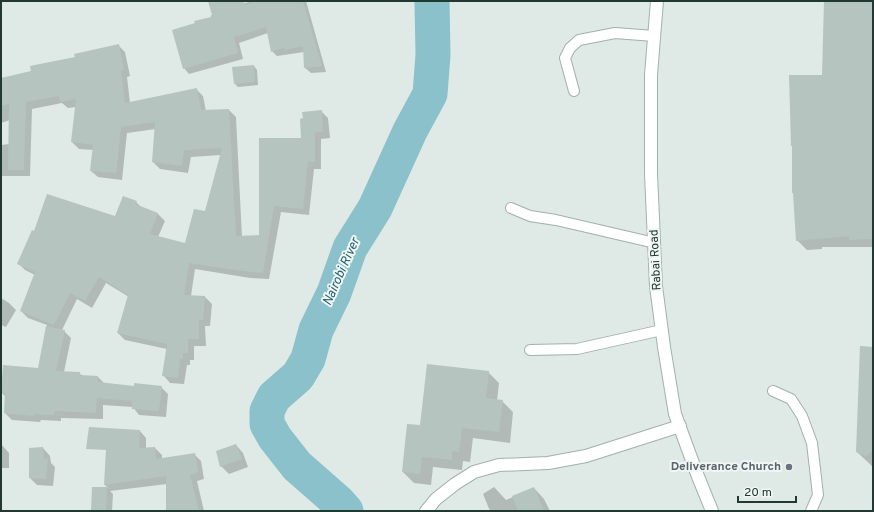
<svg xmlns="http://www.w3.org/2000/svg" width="874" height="512" font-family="Overpass,sans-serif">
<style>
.shadow{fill:#0003}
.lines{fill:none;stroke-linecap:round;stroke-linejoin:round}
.river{stroke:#8bc1cb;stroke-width:35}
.building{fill:#b5c4be}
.service-casing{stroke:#a3b0ac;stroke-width:12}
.minor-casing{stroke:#a3b0ac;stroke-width:14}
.secondary-casing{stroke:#9fb4ac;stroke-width:14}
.service{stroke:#fff;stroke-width:10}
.minor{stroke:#fff;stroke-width:12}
.secondary{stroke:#fff;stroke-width:12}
.worship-dot{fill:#6b7280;stroke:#eff6f3;stroke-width:1.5}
.labels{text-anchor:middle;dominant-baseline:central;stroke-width:4;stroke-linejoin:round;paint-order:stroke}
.street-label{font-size:12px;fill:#223832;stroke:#eff6f3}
.worship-label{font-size:12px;font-weight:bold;fill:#5b616d;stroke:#eff6f3;text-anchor:end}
.water-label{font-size:13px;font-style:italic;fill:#21626f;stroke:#eff6f3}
</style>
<rect width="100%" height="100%" fill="#dfe9e5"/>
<!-- shadow -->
<path class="shadow" d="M209,1H226L229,8L252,1H306L326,72L311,73L305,68L304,52L277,56L272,51L268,33L239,43L243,59L189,74L184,68L213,15Z
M825,1H873V247H822V249L807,250L797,240L823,75Z
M118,45L125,52L130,76L127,77L130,103L196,89L203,96L206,111L229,110L236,117L242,237L260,236L302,139L321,111L328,118L330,138L321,139V169H314L309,215L281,212L269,279L250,278L195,269L191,296L205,297L212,304L210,326H205L206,346H194V360H190V365H187L184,384L170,383L164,376L167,349L125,340L118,333L129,297L106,283L92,308L77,299L62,330L64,331L71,338L64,372L79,373L83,376L98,377L105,384L135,387H161L168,394L166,417L139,415L133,407L103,405V419L61,418V421L41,420L40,422L12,420L5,413L6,397L1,392L39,370L47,325L28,318L21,311L35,275L25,270L18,263L115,217L136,202L142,208L158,214L165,221L158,237L186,244L205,213L221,155L191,157L188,173L160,169L153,162L156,129L127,133L122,180L98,177L91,171L94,150L79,149L72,142L76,107L68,108L62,103L32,109L30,176H1V145L9,144L10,120L1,123V79L32,72Z
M254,66L257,70L258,85L238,87L235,84Z
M1,298L9,303L16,310L6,327L1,325Z
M873,348V467L857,452Z
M488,372L499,383L497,401H502L513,412L510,443L473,438L470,462L463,461L462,470L433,467L431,485L414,483L403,472L421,426Z
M140,431L146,438V448H155L162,455V459L194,454L201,461L204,479L197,481L204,511H167V484L110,491L113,494L112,511H92L93,488H108L105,485Z
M1,444L9,453V468H1Z
M236,445L243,453L248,467L229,474L221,466Z
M43,448L50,456L51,463L55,467L53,486L37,485L30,478Z
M494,487L506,500L534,488L544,499L550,511H490L483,494Z"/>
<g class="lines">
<!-- river -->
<path class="river" d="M346,511L338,502L297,466L275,438L267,424V411L274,397L298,376L308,359L316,330L334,293L350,248L375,208L410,131L430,94L433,55L432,1"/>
</g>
<!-- building -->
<path class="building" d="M208,1H243L245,5L257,1H303L322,66L304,68L303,46L285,50L284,48L271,52L266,27L234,37L238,53L183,69L172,30L195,23L194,21L211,17V15H212Z
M824,1H873V239L849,240V236L796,241L793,193H792V146H791L789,75H822Z
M119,44L124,70H121L125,103L197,88L201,110L229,109L236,236L259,235V138H301L300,119L303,118L302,112L322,110L323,132H315V162H308L303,209L274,206L263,273L242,271L189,263L184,295L205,296L203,320H199V339H188V353H183V359H180L178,378L162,376L167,344L117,333L128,295L99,277L85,301L70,293L54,325L20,311L35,272L17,264L32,230L34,231L47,194L115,216L123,196L137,201L135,204L158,213L150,234L185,243L194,209L205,211L222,148L184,150L182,166L152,162L155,122L121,127L116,173L90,171L93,145L71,142L76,99L60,102L59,96L26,102L24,170H8L9,104L1,106V78L31,71L30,66L75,57L74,54Z
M254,65L255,82L234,84L232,67Z
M46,326L65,330L56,371L80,372V375L98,376V382L134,386V383L162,386L159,411L132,409V401L97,398L96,413L55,411L54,415L34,414V416L4,413L5,393H1L3,365L38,368Z
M860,346L873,347V451L866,456L856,452Z
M427,364L489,371L486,398L503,400L499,432L462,428L459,452L452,451V460L422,457L420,474L402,472L407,424L420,425Z
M89,427L140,430L139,448L155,447L156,459L195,453L198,472L190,475L199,511H166V476L104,485L106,450L86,449Z
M236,444L242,459L220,467L216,451Z
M43,447L44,459L48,458L46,479L29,478V448Z
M92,487H107L106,511H91Z
M534,487L544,511H518L512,496Z"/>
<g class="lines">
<!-- service casing -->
<g class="service-casing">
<path id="service" d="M574,91L565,58L570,48L579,40L615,33L654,36
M511,208L530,216L556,220L655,243
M530,350L577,349L662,330
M773,391L791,399L802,416L812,443L818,495L811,511"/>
</g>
<!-- minor casing -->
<g class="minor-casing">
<path id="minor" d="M426,511L436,499L455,484L474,472L499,465L548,463L586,456L680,426"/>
</g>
<!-- secondary casing -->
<g class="secondary-casing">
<path id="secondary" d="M657,1L651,75V174L656,286L664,347L675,414L697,474L712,511"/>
</g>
<!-- service -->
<use href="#service" class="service"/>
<!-- minor -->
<use href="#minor" class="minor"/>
<!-- secondary -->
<use href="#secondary" class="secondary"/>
</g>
<!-- markers -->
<circle class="worship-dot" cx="789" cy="467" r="4"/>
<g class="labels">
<!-- street labels -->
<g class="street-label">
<text transform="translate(656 260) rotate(-93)">Rabai Road</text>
</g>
<!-- worship labels -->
<g class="worship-label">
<text x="781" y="467">Deliverance Church</text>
</g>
<!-- water labels -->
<g class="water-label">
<text transform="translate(342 272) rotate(-66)">Nairobi River</text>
</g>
</g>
<!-- border -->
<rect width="874" height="512" fill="none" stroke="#223832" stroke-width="4"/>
<!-- scale -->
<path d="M738 496v6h58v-6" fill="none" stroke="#223832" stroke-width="2"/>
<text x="744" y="496" font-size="12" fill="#223832" stroke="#eff6f3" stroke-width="3" paint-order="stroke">20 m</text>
</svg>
